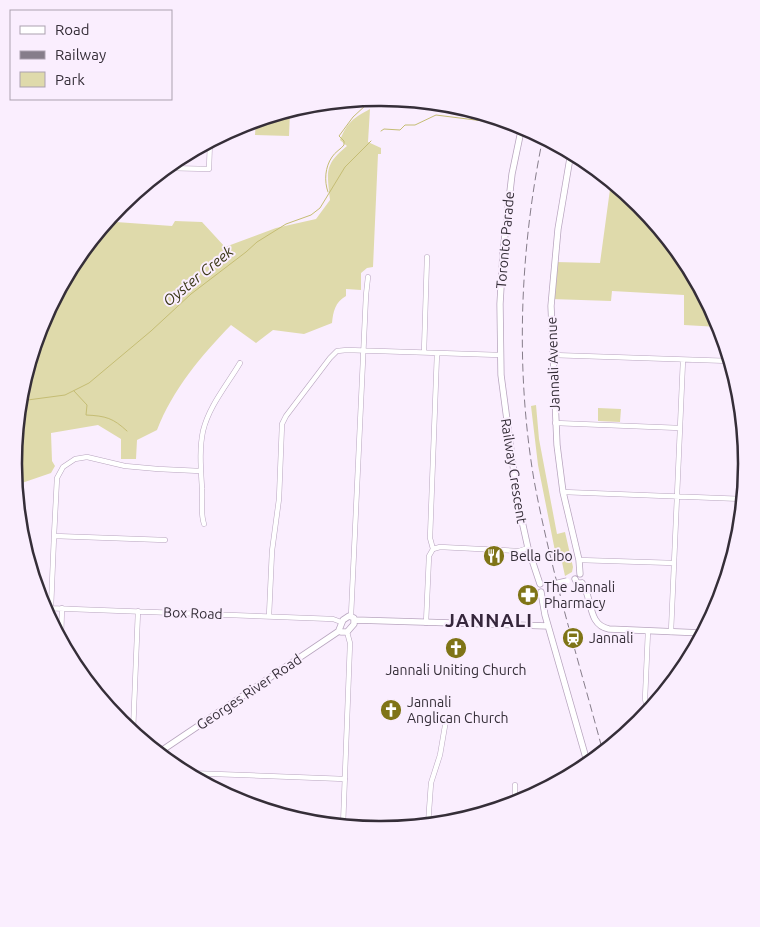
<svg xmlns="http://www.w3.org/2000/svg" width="760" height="927" font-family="Ubuntu,sans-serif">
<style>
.green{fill:#dfdaab}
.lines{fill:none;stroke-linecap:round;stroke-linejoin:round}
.stream{stroke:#c5bd74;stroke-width:1}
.minor-casing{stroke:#b8a5bf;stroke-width:5.5}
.tertiary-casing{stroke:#b8a5bf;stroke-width:7}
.minor{stroke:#fff;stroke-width:4.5}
.tertiary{stroke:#fff;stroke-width:5.5}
.rail{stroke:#867d8a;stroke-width:1;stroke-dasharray:8 4;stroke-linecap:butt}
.tertiary-bridge-casing{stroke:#b8a5bf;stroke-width:7;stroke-linecap:butt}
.tertiary-bridge{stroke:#fff;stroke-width:5.5}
.labels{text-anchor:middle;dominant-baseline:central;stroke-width:4;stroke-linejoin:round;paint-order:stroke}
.street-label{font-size:14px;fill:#352e38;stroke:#faeefe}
.poi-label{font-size:14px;fill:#352e38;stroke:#faeefe;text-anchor:start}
.water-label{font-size:15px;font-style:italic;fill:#3a3716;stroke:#faeefe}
.district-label{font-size:19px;font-weight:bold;letter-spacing:1px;fill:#36273c;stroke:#faeefe}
.rim{fill:none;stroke:#352e38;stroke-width:2.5}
</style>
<rect width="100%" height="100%" fill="#faeefe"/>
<!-- green -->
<path class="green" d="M370,109L368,142L381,148V154H378L373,267L367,268L361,273V290L346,289V296C335,302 333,312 332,323L304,334L273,330L256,343L231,325C201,356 173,389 157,430L137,440L136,459H121V439L98,425L51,433L52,461L55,466L51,473L16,485C8,407 34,327 75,261C84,245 99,231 111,217L116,222L172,226L175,221L202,222L225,247L276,228L316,219L330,200C327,171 324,165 347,146L340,140C347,123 353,118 370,109Z
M288,110L290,112L289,136L255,135L256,120Z
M611,182L639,205L685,260L719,327L684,325V295L612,291L611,301L551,299L555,262L600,263Z
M536,405L539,439L557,534L565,532L573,567L572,572L565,576L562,562H559L556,556L538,465L531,406Z
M598,408L621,409L620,422L598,421Z"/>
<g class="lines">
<!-- stream -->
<path class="stream" d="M381,131L384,129L400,130L405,125H415L436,115L499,123
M328,192C324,181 325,167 332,157C335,152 341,149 344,145V141L339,136L353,117L366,105
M74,391L87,405L86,415C106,416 113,418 127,431
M20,401L65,395L89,383L151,331L191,294L246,252L257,242L286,224L311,215L320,208L345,167L371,141"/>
<!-- minor casing -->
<g class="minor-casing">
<path id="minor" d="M166,168L209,169L210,141
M424,352L427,257
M552,355L730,361
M555,423L680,428
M563,492L743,499
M204,524C200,512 203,501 202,489C201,470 199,450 203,431C209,406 227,385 240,363
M54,536L57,478L63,467L75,459L87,457L125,466L158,469L200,471
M433,549L430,538L437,353
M433,549L440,547L519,551L528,548
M579,560L674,563
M44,608L333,619L341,622
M51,608L54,536L165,540
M269,616L272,551L279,499L282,424L286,416L330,358L337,351L347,350L500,355
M351,616L366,295L368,277
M426,623L429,556L433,549
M648,631L645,699L648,712
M671,632L683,360
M61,639L62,608
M133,732L138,611
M187,773L345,779
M515,804V785
M428,825L431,783L440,755L446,720
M343,826L350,643L347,632"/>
</g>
<!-- tertiary casing -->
<g class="tertiary-casing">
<path id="tertiary" d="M522,126L512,174L503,252L500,304L501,375L518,503L528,548L540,584
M571,152L558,229L551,306L557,445L563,492L579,560L580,574
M575,579L577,583H582
M582,583C593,598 587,625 609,629L703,633
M541,592L545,615L588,765
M349,616L354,618V624L347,632H341L339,630L343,620Z
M355,620L548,626
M158,753L339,631"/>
</g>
<!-- minor -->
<use href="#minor" class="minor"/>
<!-- tertiary -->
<use href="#tertiary" class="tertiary"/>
<!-- rail -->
<path class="rail" d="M543,137C520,249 515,367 534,480C551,572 579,662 603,752"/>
<!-- tertiary-bridge casing -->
<g class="tertiary-bridge-casing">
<path id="tertiary-bridge" d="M550,585L567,581"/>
</g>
<!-- tertiary-bridge -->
<use href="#tertiary-bridge" class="tertiary-bridge"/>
</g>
<!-- icons -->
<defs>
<g id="restaurant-disc" transform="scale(1.125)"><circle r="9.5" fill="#7f7417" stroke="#faeefe"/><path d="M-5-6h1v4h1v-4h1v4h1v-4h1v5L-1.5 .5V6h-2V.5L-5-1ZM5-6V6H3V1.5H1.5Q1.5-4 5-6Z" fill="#fff"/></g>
<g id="pharmacy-disc" transform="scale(1.125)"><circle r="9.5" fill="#7f7417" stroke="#faeefe"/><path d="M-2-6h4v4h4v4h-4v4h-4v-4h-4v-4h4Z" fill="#fff"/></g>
<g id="station-disc" transform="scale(1.125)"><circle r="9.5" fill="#7f7417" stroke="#faeefe"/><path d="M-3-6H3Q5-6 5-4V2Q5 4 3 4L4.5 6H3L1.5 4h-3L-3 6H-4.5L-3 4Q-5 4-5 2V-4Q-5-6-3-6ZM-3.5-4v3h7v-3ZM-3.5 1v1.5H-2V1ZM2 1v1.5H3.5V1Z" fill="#fff"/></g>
<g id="church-disc" transform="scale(1.125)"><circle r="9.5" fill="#7f7417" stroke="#faeefe"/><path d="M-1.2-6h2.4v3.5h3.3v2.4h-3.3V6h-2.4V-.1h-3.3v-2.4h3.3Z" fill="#fff"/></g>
</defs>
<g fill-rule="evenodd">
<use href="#restaurant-disc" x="494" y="556"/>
<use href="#pharmacy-disc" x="528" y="595"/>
<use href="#station-disc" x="573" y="638"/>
<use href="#church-disc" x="456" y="648"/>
<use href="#church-disc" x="391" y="710"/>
</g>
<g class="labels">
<!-- street labels -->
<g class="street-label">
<text transform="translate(505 240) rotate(-85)">Toronto Parade</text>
<text transform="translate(553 364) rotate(-92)">Jannali Avenue</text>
<text transform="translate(514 471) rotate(81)">Railway Crescent</text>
<text transform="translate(193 613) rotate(2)">Box Road</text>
<text transform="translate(249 692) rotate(-34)">Georges River Road</text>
</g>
<!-- poi labels -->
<g class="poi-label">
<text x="510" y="556">Bella Cibo</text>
<text x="544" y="587">The Jannali<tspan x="544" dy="16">Pharmacy</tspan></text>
<text x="589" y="638">Jannali</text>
<text x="456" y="670" text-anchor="middle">Jannali Uniting Church</text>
<text x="407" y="702">Jannali<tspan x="407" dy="16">Anglican Church</tspan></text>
</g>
<!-- water labels -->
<g class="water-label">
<text transform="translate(198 276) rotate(-39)">Oyster Creek</text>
</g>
<!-- district labels -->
<g class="district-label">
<text x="489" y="620">JANNALI</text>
</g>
</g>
<!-- crop -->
<path d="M0 0H760V927H0ZM379 106H381A357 357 0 0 1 738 463V464A357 357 0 0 1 381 821H379A357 357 0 0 1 22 464V463A357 357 0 0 1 379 106Z" fill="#faeefe" fill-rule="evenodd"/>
<path class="rim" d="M379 106H381A357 357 0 0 1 738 463V464A357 357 0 0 1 381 821H379A357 357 0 0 1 22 464V463A357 357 0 0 1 379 106Z"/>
<!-- legend -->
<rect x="10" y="10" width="162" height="90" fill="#faeefe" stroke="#aba1af"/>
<rect x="20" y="26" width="25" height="8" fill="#ffffff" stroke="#aba1af"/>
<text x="55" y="35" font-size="15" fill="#352e38">Road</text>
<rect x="20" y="51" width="25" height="8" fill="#867d8a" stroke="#aba1af"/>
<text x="55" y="60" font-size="15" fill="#352e38">Railway</text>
<rect x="20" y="72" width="25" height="15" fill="#dfdaab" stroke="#aba1af"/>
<text x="55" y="85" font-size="15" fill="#352e38">Park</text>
</svg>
